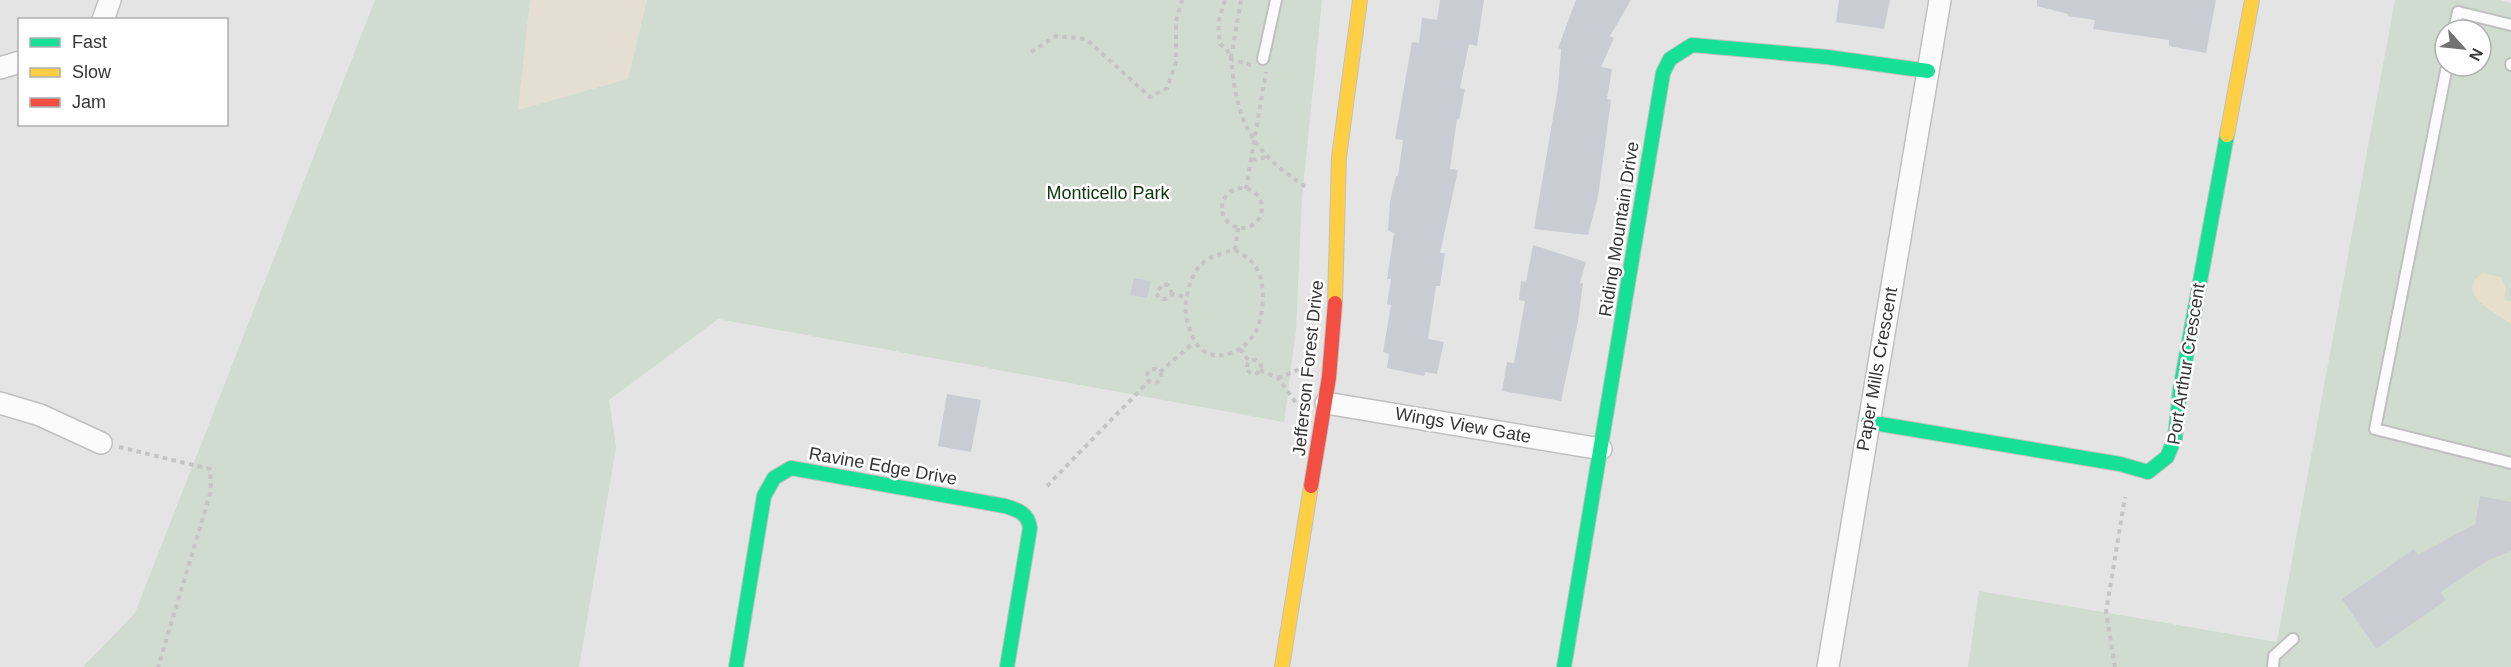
<svg xmlns="http://www.w3.org/2000/svg" width="2511" height="667" font-family="Helvetica,sans-serif">
<style>
.commercial{fill:#e5ded3}
.green{fill:#cfdccf;fill-rule:evenodd}
.sand{fill:#e5dfcb}
.building{fill:#c9cdd3}
.lines{fill:none;stroke-linecap:round;stroke-linejoin:round}
.lane-casing{stroke:#c0c0c1;stroke-width:14}
.street-casing{stroke:#c0c0c1;stroke-width:24}
.fast-casing{stroke:#c0c0c1;stroke-width:16}
.slow-casing{stroke:#c0c0c1;stroke-width:16}
.jam-casing{stroke:#c0c0c1;stroke-width:16}
.path{stroke:#c4c4c5;stroke-width:4;stroke-dasharray:4.5 4.5;stroke-linecap:butt}
.lane{stroke:#fbfbfb;stroke-width:10}
.street{stroke:#fbfbfb;stroke-width:21}
.fast{stroke:#16e098;stroke-width:14}
.slow{stroke:#ffcf43;stroke-width:14}
.jam{stroke:#f24e42;stroke-width:14}
.labels{text-anchor:middle;dominant-baseline:central;stroke-width:5;stroke-linejoin:round;paint-order:stroke}
.park-label{font-size:18px;fill:#0d350f;stroke:#fff}
.street-label{font-size:18px;fill:#363637;stroke:#fff}
</style>
<rect width="100%" height="100%" fill="#e4e4e5"/>
<!-- commercial -->
<path class="commercial" d="M530,0H647L628,79L518,110Z"/>
<!-- green -->
<path class="green" d="M375,0H530L518,110L628,79L647,0H1322L1302,197L1296,330L1284,422L718,319L609,400L616,447L579,667H83L135,613Z
M2395,0H2500L2511,3V667H1968L1979,591L2277,642ZM2445,30H2481V66H2445Z"/>
<!-- sand -->
<path class="sand" d="M2482,273L2501,277L2506,289L2504,300L2511,301V324C2494,311 2454,294 2482,273Z"/>
<!-- building -->
<path class="building" d="M1440,0H1484L1477,46L1469,44L1460,88L1465,89L1459,120L1457,119L1450,169L1458,170L1440,253H1445L1440,286H1436L1428,339L1444,342L1437,374L1425,372L1424,376L1387,368L1389,354L1383,352L1391,305L1387,304L1391,279H1387L1394,233L1388,231L1390,201L1396,176H1398L1403,140L1395,139L1412,42L1419,43L1422,18L1437,20Z
M1576,0H1631L1610,36L1614,38L1601,67L1612,69L1607,99L1611,100L1598,197L1588,235L1534,229L1558,88L1561,49L1558,48Z
M1839,0H1890L1884,29L1836,22Z
M2037,0H2216L2206,53L2169,46V40L2093,29L2095,20L2068,16V14L2037,6Z
M1533,245L1586,262L1580,283H1583L1578,321L1561,401L1502,391L1507,362L1514,363L1525,301L1519,300L1521,281L1526,282Z
M1134,278L1151,281L1147,298L1130,295Z
M947,394L981,400L971,452L938,446Z
M2480,496L2511,502V551L2487,561L2441,592L2446,600L2376,649L2342,599L2414,549L2418,555L2475,524Z"/>
<g class="lines">
<!-- lane casing -->
<g class="lane-casing">
<path id="lane" d="M2454,30L2458,12L2511,25
M1263,59L1276,0
M2511,64V65
M2447,66L2375,429L2511,463
M2273,667L2274,656L2293,639"/>
</g>
<!-- street casing -->
<g class="street-casing">
<path id="street" d="M103,20L110,0
M0,68L20,62
M0,403L40,415L101,443
M1326,403L1601,449
M1828,667L1940,0"/>
</g>
<!-- fast casing -->
<g class="fast-casing">
<path id="fast" d="M1868,422L2120,464L2148,472L2167,457L2175,438L2180,390L2227,135
M736,667L764,496L774,478L791,468L1005,506C1018,510 1028,513 1030,528L1007,667
M1564,667L1663,73L1670,59L1692,45L1827,57L1928,71"/>
</g>
<!-- slow casing -->
<g class="slow-casing">
<path id="slow" d="M2227,135L2252,0
M1335,303L1339,157L1360,0
M1282,667L1311,486"/>
</g>
<!-- jam casing -->
<g class="jam-casing">
<path id="jam" d="M1311,486L1329,377L1335,303"/>
</g>
<!-- path -->
<path class="path" d="M1225,0L1218,23L1220,44L1227,49L1231,59
M1031,52L1056,36L1086,39L1150,97L1167,88L1176,62V21L1182,0
M1231,58L1241,0
M1251,65L1231,59C1237,123 1251,151 1306,187
M1252,160L1267,157
M1222 208a20 20 0 1 1 40 0a20 20 0 1 1-40 0Z
M1246,189L1266,72
M1235,250C1241,254 1249,258 1253,263C1260,271 1262,284 1263,293C1263,306 1261,323 1255,333C1237,361 1200,366 1190,330C1185,315 1184,307 1188,291C1195,262 1208,256 1235,250Z
M1235,250L1238,228
M1172,294L1168,285L1163,284L1156,293L1160,299H1165L1172,294L1186,297
M1240,349L1250,362
M1247 367a7 7 0 1 1 14 0a7 7 0 1 1-14 0Z
M1147 376a7 7 0 1 1 14 0a7 7 0 1 1-14 0Z
M1260,370L1278,378L1296,403
M1160,372L1193,343
M1278,378L1300,369
M119,447L210,469L211,491L158,667
M1047,486L1149,381
M2115,667L2106,612L2125,497"/>
<!-- lane -->
<use href="#lane" class="lane"/>
<!-- street -->
<use href="#street" class="street"/>
<!-- fast -->
<use href="#fast" class="fast"/>
<!-- slow -->
<use href="#slow" class="slow"/>
<!-- jam -->
<use href="#jam" class="jam"/>
</g>
<g class="labels">
<!-- park labels -->
<g class="park-label">
<text x="1108" y="193">Monticello Park</text>
</g>
<!-- street labels -->
<g class="street-label">
<text transform="translate(1619 229) rotate(-81)">Riding Mountain Drive</text>
<text transform="translate(2186 364) rotate(-81)">Port Arthur Crescent</text>
<text transform="translate(1308 368) rotate(-84)">Jefferson Forest Drive</text>
<text transform="translate(1877 369) rotate(-80)">Paper Mills Crescent</text>
<text transform="translate(1463 425) rotate(10)">Wings View Gate</text>
<text transform="translate(883 466) rotate(10)">Ravine Edge Drive</text>
</g>
</g>
<!-- legend -->
<rect x="18" y="18" width="210" height="108" fill="#ffffff" stroke="#afafaf" stroke-width="1.5"/>
<rect x="30" y="38" width="30" height="9" fill="#16e098" stroke="#afafaf" stroke-width="1.5"/>
<text x="72" y="48" font-size="18" fill="#363637">Fast</text>
<rect x="30" y="68" width="30" height="9" fill="#ffcf43" stroke="#afafaf" stroke-width="1.5"/>
<text x="72" y="78" font-size="18" fill="#363637">Slow</text>
<rect x="30" y="98" width="30" height="9" fill="#f24e42" stroke="#afafaf" stroke-width="1.5"/>
<text x="72" y="108" font-size="18" fill="#363637">Jam</text>
<!-- north arrow -->
<g transform="translate(2463 48) rotate(117)"><circle r="28" fill="#ffffff" stroke="#afafaf" stroke-width="1.5"/>
<path d="M0-4.5L10 22L0 15L-10 22Z" fill="#737374"/>
<text y="-9" font-size="16" font-weight="bold" text-anchor="middle" fill="#363637">N</text>
</g>
</svg>
